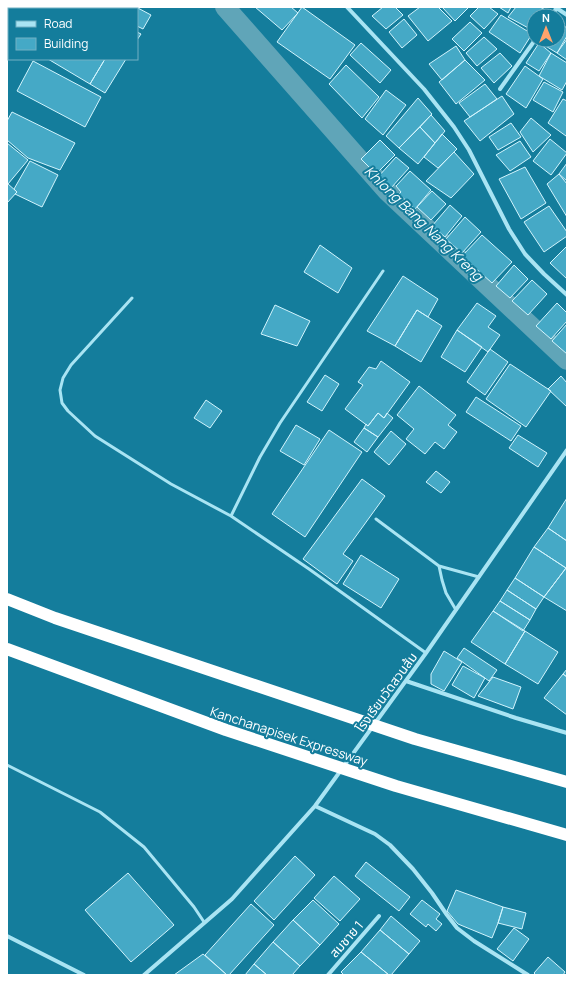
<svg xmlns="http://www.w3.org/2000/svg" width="574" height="982" font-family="Manrope,'Noto Sans Thai',sans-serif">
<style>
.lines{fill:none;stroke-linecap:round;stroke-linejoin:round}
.canal{stroke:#60a5b8;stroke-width:20}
.building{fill:#45a9c6;stroke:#d2f4fd}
.lane{stroke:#a9e4f3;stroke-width:3}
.street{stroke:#a9e4f3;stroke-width:4}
.highway-bridge{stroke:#fff;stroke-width:12}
.labels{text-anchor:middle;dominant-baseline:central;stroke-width:4;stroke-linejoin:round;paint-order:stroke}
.street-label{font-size:13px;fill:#fff;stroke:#147d9c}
.water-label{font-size:14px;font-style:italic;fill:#f4fcfe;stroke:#147d9c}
</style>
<rect width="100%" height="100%" fill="#147d9c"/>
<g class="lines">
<!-- canal -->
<path class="canal" d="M225,7L387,191L567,360"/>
</g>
<!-- building -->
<path class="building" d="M76,7H95L98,9H75Z
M121,7H136L151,15L143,29L137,26V9H120Z
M255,7H291L298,13L282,30Z
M302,7L355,45L330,79L277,42Z
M383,7H395L403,15L386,29L372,16Z
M420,7H438L452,21L428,41L408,16Z
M442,7H469L455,21Z
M479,7H489L498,14L484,29L470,16Z
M499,7H511L508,13Z
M516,7H540L549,12L546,16H534V31L508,17Z
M501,15L532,34L520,53L489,32Z
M404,19L417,35L402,48L389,32Z
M470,22L482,33L464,51L452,39Z
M558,22L567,28V36L557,53L539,42L541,40H558Z
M137,32L141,34L137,40Z
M484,37L497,49L477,66L466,53Z
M567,39V60L557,53Z
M361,43L391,70L380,83L350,55Z
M539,43L551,53L539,71L526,63Z
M456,46L465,60L442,80L429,64Z
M500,53L512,66L494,83L481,68Z
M551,53L567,63V81L562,90L539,76Z
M48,59H105L90,84Z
M105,59H126L105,93L90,84Z
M465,60L485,80L456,104L439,82Z
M33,61L101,97L85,127L17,91Z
M346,65L379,97L362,118L329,84Z
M525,66L543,79L526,108L506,94Z
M544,82L563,92L553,112L533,100Z
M485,84L497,99L470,117L459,103Z
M386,90L406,105L383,135L365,119Z
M502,96L514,114L480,141L464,121Z
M418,98L432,114L399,148L386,136Z
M563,99L567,101V133L566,136L548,123Z
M12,112L75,143L60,170L28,158L7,140V121Z
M431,115L445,131L435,143L420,127Z
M531,118L551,135L533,152L520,132Z
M511,123L521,137L498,150L489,137Z
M420,127L435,143L418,164L399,148Z
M442,134L457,149L438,168L424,157Z
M550,139L567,153L551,175L533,161Z
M380,140L395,155L376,174L361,159Z
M520,141L531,157L510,171L496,155Z
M7,143L28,160L8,184L7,183Z
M454,152L474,174L451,198L426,181Z
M396,157L409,168L391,188L378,177Z
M30,161L58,175L42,207L15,194L17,192L14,189Z
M567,163V181L559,174Z
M525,167L546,203L521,219L499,179Z
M410,171L431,190L415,209L399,194L401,192L396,186Z
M559,174L567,184V217L547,184Z
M7,183L17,192L7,203Z
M432,191L446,204L431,220L417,207Z
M450,205L462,216L445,237L432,226Z
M549,206L567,232V236L544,252L524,222Z
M465,217L481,232L462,253L446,239Z
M482,235L512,262L492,283L462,256Z
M320,245L352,268L338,293L304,272Z
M567,246V279L550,263Z
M514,265L528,279L510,298L496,286Z
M403,276L438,299L428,317L417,310L395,346L367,331Z
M532,280L547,294L528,315L512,301Z
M477,303L496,316L488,327L500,335L488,352L457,330Z
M557,303L567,313V321L551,339L536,326Z
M275,305L310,321L297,346L261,334Z
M417,310L442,326L421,362L395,346Z
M567,324V354L552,341Z
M457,330L482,347L465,372L441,357Z
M490,349L508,362L485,395L467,382Z
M381,361L410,382L384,418L378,413L368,426L345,409L363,385L358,382L369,367L376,369Z
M510,364L551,391L526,427L486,399Z
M325,375L339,384L322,411L307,402Z
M561,376L567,383V407L548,389Z
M419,386L456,415L448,425L457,432L444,449L435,442L425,454L406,439L414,429L397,415Z
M476,397L521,426L511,441L466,412Z
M206,400L222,411L210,428L194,418Z
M378,413L384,418L387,413L393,418L378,437L364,428L366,424L368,426Z
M296,425L320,439L304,465L280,451Z
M364,428L378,437L367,452L354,442Z
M329,430L362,452L305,537L272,514Z
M391,431L406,444L389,465L374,452Z
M518,435L547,453L538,467L509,448Z
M436,471L450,482L441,493L426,482Z
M362,479L385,496L343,554L353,561L337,584L303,559Z
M567,498V541L548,528Z
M548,528L567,541V567L566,568L534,547Z
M534,547L566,568L544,597L515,578Z
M361,555L399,579L381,608L343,584Z
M566,568L567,569V611L544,597Z
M515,578L544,597L536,609L507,590Z
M507,590L536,609L530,620L500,601Z
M500,601L530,620L523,631L493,611Z
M493,611L525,631L505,664L471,642Z
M525,631L558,652L538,684L505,664Z
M464,648L497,670L489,681L457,658Z
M444,651L462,662L444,691L431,684V674Z
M463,666L485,678L474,698L452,685Z
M567,669V677L563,674Z
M563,674L567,677V715L544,698Z
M493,677L521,687L513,709L478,696Z
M295,856L315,875L274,920L254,901Z
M366,862L410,897L399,911L355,876Z
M128,873L174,925L131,962L85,910Z
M334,876L360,899L340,921L314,898Z
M456,890L503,907L498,923L492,938L458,924L447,911Z
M313,900L339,924L320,945L293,920Z
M422,900L440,914L436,919L442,924L436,931L428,924L426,927L410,914Z
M251,904L274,925L229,975H227L205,955Z
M503,907L526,913L522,929L498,923Z
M391,916L420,941L409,954L380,930Z
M293,920L320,945L300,966L273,942Z
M514,928L529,939L513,961L497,949Z
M380,930L409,954L391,975H389L361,952Z
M273,942L300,966L292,975H267L254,964Z
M361,952L389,975H344L341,972Z
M203,954L227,975H174Z
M548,957L565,972L563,975H536L534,973Z
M254,964L267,975H245Z"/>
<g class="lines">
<!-- lane -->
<path class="lane" d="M132,298L71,365L63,378L60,390L62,403L68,411L95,436L171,484L231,516L309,569L426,653
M231,516L260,457L280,423L383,271
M376,519L439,566L479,577
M439,566L442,580L446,593L456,610
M7,765L100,812L144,847L194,907L204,922"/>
<!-- street -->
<path class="street" d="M347,7L424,89L454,127L469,150L509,229L525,254L544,274L567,295
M555,7L567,15
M551,16L557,8
M500,89L535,40
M406,681L516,718L567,733
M315,806L375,834L390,845L413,869L432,893L447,915L457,928L474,941L528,975
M7,936L84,975
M144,975L232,899L315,806L426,653L567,450
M328,975L379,916"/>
<!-- highway-bridge -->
<path class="highway-bridge" d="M7,599L55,618L415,739L567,782
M7,649L226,730L396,786L567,835"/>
</g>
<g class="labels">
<!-- street labels -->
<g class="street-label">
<text transform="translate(386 692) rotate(-54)">โรงเรียนวัดสวนส้ม</text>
<text transform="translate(289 736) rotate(18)">Kanchanapisek Expressway</text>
<text transform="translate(346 939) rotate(-49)">สมชาย 1</text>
</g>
<!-- water labels -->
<g class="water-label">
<text transform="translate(424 223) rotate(44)">Khlong Bang Nang Kreng</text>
</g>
</g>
<!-- border -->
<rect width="574" height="982" fill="none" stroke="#ffffff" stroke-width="16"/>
<!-- legend -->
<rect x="8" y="8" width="130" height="52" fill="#147d9c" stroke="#72b1c4"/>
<rect x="16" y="21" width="20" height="6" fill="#a9e4f3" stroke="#72b1c4"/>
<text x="44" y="28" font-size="12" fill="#ffffff">Road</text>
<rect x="16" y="38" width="20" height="12" fill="#45a9c6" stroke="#72b1c4"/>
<text x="44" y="48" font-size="12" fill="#ffffff">Building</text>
<!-- north arrow -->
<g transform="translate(546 28)"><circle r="19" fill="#147d9c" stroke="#72b1c4"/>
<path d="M0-3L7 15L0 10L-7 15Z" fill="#ffa36c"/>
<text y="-6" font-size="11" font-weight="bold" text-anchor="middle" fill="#ffffff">N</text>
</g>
</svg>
